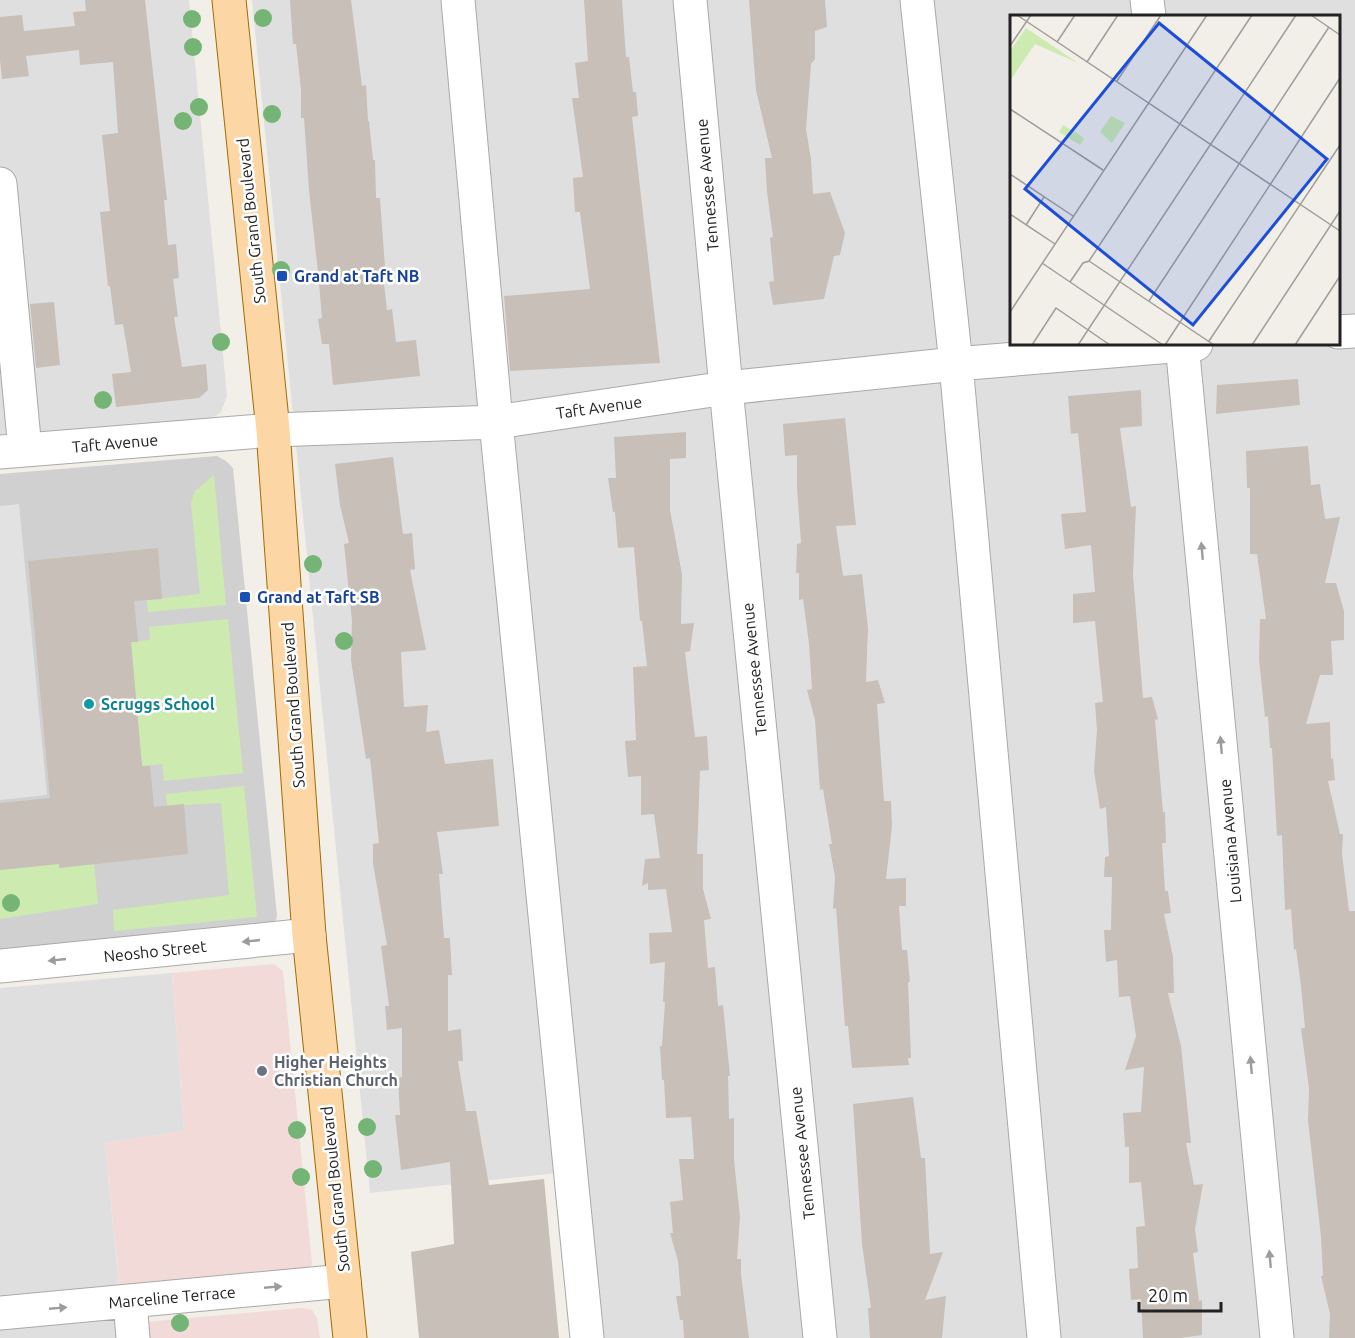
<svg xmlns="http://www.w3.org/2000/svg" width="1355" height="1338" font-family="Ubuntu,sans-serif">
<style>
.residential{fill:#e0dfdf;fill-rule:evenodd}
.commercial{fill:#f2dad9}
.religious{fill:#d0d0d0}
.grass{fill:#cdebb0}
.parking{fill:#e2e2e2}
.building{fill:#c7bfb8}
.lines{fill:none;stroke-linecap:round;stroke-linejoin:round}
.minor-casing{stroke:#a9a9a9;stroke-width:35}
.major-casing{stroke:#a06b00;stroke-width:35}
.minor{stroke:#fff;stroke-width:33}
.major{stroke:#fcd6a4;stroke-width:33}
.tree{fill:#74b475}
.oneway{fill:#9c9c9c}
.transit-dot{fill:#1a4fb4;stroke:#fff;stroke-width:2}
.culture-dot{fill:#0f9aa8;stroke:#fff;stroke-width:2}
.worship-dot{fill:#6b7280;stroke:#fff;stroke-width:2}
.labels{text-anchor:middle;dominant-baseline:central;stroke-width:5;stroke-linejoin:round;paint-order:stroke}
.street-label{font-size:16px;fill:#222;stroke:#fff}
.transit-label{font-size:16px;font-weight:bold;fill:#164399;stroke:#fff;text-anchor:start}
.culture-label{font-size:16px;font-weight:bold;fill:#0d838f;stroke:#fff;text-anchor:start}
.worship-label{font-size:16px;font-weight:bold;fill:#5b616d;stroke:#fff;text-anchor:start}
.inset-road{fill:none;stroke:#9f9d99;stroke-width:1.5}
.view{fill:#1d4ed8;fill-opacity:0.15;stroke:#1d4ed8;stroke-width:3}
.inset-edge{fill:none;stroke:#222;stroke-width:3}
</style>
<rect width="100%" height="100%" fill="#f2efe9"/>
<!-- residential -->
<path class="residential" d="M0,0H189L227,396L221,412L216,416L209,419L0,437Z
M252,0H1355V1338H597L585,1170L370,1193ZM1012,16H1338V344H1012Z
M172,973L184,1131L105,1143L124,1338H0V988Z"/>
<!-- commercial -->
<path class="commercial" d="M274,964L283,971L312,1263L309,1270L120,1293L105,1143L184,1131L172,973Z
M302,1308L312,1310L317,1318L320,1338H146L145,1322Z"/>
<!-- religious -->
<path class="religious" d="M217,456L226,461L233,468L277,916L275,923L0,955V474Z"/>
<!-- grass -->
<path class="grass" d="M214,475L226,605L148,612L147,600L200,594L191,503L195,491Z
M228,619L243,773L164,781L162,764L142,766L131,642L150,640L149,627Z
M244,786L257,917L114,931L113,910L229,895L221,803L167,806L166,794Z
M58,857L59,868L94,864L98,904L0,919V870L39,866Z"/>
<!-- parking -->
<path class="parking" d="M19,504L47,795L0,800V506Z"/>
<!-- building -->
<path class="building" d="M85,0H145L167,200H164L168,245L176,244L179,278L173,279L178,317H174L182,367L206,364L208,390L199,398L116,407L112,374L131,372L123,324L115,325L110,286H108L100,212L110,211L102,135L118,133L113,62L80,65L79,50L26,56L29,76L2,79L0,60V17L22,15L24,31L75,26L73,12L86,11Z
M290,0H351L362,86L366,85L368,121H369L373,160H375L376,198H380L385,267H382L387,310L392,309L396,342L416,340L420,376L333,385L329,344H322L318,319L322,318L319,282L309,190L304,118H301V90L296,44H293Z
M584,0H622L626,57H629L633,92H636L638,116L632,117L660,363L510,371L504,296L590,289L580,212H575L573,178L583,177L572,98H579L575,63L588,61Z
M749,0H825L827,27L815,31V59L811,64L806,129L811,159L813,194L830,192L845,233L840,255L834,256L824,299L773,305L769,282L774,281L770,238L773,237L767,192L765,158H772L756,90Z
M54,302L60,365L36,368L30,304Z
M1298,379L1300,405L1216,414L1217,385Z
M1141,390L1142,426L1120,428L1131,507L1136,506L1133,575L1143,698L1152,697L1158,719L1155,720L1163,812H1165L1166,843H1162L1165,891H1168L1171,913L1164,914L1173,957L1174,993H1168L1181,1046L1191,1143H1186L1194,1185L1203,1184L1195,1229L1198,1252L1193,1253L1199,1301L1202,1300V1335L1180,1338H1143L1141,1299L1131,1300L1129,1269L1138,1268L1136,1227L1145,1226L1141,1182L1129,1183V1147H1125L1123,1113L1141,1112L1144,1067L1125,1070L1136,1036L1130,996L1119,997L1117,960L1106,962L1104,930H1111L1112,877H1104L1105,857L1109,856L1106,807L1100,809L1094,771L1097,730L1095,703L1103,702L1099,663L1095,621L1073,623V594L1095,592L1091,545L1065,549L1061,514L1086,512L1078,433L1071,434L1068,396Z
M845,418L856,525L836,526L843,576L862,574L868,628L866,682L878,680L885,703L877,704L884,801H891L892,826L886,879L906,878V906H899L902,950H907L910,982H908L911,1058H908L909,1065L852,1068L848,1026H845L836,908L833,909L835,877L829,844H832L823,789L820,790L815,720L807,690L812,689L809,644L803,599L799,600V573H796L797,544L801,543L797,488V455L785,456L783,424Z
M686,432V458L670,459V510L682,574L681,624L694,623L690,651L685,652L695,737L707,736L709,770L700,771L697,854H703V889L711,919L704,920L708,968L715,967L718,1006L723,1005L730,1076H728L729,1119L734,1118V1160L740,1217L737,1259H741V1274L749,1338H684L683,1320H680L676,1296H681L678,1261L670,1233H673L670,1202L683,1200L679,1159H694L691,1117L666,1118L664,1080H662L660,1046H662L665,1002H663L665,962L650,964L649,933L672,932L666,889L648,890V883L642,886L645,859L660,858L654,814L641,815V776L628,777L625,741L636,740L633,667L647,666L642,621H640L634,547L618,548L615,512H613L608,478H616L614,437Z
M1308,446L1311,485L1320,484L1325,519L1340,517L1325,583H1336L1344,611V640L1331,641L1333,675H1320L1306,724L1330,722L1331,759L1333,758L1335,780L1328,781L1340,834H1343L1342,854L1349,911H1355V1338H1329L1330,1314L1321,1276H1323L1321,1237L1308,1120L1309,1088L1301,1028H1305L1301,986L1296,949L1294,950L1291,909L1285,910L1282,835L1277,836L1272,748H1270L1268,716L1265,717L1259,659L1260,619H1266L1257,554H1250V488H1247L1246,451Z
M393,457L403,534L412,533L415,569L410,570L426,650L401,652L404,707L428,705L426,732L439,730L445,764L493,759L499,826L437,832L443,874H439L444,938H450L452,975H448V1031L461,1029L463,1061H458L466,1111H476L489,1185L544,1179L559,1338H419L411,1252L454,1244L450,1162L401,1170L395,1115H400L398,1078L402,1077V1028L387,1030L385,1006H389L381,946L387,945L373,863V844L379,843L370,758L366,759L351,660L352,621L344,544L349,543L340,505L335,464Z
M158,548L162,599L134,601L138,642H131L142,766H150L154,807L184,804L188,854L59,868V864L0,870V803L50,798L28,561Z
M913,1097L921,1158H925L930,1254L943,1252L925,1300L946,1296L942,1338H870L868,1308H871L862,1244L853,1104Z"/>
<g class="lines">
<!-- minor casing -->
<g class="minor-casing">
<path id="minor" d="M458,0L496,422L587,1338
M690,0L726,388L820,1338
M917,0L956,364L1044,1338
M1147,0L1149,16
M0,184L25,450
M1338,332L1355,331
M1182,344L1277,1338
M0,452L273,430L496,422L726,388L956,364L1196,344
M0,966L309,935
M130,1301L133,1338
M0,1313L344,1281"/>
</g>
<!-- major casing -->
<g class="major-casing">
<path id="major" d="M229,0L273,430L309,935L350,1338"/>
</g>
<!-- minor -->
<use href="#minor" class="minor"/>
<!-- major -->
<use href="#major" class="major"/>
</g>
<!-- trees -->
<g class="tree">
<circle cx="263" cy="18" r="9"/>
<circle cx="192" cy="19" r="9"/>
<circle cx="193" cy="47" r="9"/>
<circle cx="199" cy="107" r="9"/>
<circle cx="272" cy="114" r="9"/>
<circle cx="183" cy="121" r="9"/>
<circle cx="281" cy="270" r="9"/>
<circle cx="221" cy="342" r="9"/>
<circle cx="103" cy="400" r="9"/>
<circle cx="313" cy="564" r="9"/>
<circle cx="344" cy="641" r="9"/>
<circle cx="11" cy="903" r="9"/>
<circle cx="367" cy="1127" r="9"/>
<circle cx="297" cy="1130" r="9"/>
<circle cx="373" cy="1169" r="9"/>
<circle cx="301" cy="1177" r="9"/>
<circle cx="180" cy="1323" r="9"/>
</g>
<!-- one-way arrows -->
<defs><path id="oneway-solid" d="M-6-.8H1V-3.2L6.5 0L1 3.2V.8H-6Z" transform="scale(1.5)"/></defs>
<g class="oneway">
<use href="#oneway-solid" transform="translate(1202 551) rotate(-95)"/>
<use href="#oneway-solid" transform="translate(1221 745) rotate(-95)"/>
<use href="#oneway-solid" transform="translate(251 941) rotate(174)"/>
<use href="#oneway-solid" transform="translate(57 960) rotate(174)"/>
<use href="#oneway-solid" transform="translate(1251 1065) rotate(-95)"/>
<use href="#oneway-solid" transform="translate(1270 1259) rotate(-95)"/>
<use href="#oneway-solid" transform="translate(273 1287) rotate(-5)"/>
<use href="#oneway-solid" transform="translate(58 1308) rotate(-5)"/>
</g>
<!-- markers -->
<g class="transit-dot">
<rect x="276" y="270" width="12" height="12" rx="3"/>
<rect x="239" y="591" width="12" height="12" rx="3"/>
</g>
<circle class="culture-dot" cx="89" cy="704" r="6"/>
<circle class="worship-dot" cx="262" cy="1071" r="6"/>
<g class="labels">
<!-- street labels -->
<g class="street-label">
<text transform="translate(707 185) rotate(-95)">Tennessee Avenue</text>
<text transform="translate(251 221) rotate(-96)">South Grand Boulevard</text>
<text transform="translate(599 407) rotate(-8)">Taft Avenue</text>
<text transform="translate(115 443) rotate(-5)">Taft Avenue</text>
<text transform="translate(754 669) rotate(-96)">Tennessee Avenue</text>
<text transform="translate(293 705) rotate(-94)">South Grand Boulevard</text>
<text transform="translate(1230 841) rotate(-95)">Louisiana Avenue</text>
<text transform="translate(155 951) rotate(-6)">Neosho Street</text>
<text transform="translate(802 1153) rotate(-96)">Tennessee Avenue</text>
<text transform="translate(335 1189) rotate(-96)">South Grand Boulevard</text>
<text transform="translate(172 1297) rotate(-5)">Marceline Terrace</text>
</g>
<!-- transit labels -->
<g class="transit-label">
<text x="294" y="276">Grand at Taft NB</text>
<text x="257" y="597">Grand at Taft SB</text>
</g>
<!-- culture labels -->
<g class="culture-label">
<text x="101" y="704">Scruggs School</text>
</g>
<!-- worship labels -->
<g class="worship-label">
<text x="274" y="1062">Higher Heights<tspan x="274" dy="18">Christian Church</tspan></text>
</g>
</g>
<!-- overview -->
<g transform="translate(1010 15)">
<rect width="330" height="330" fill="#f2efe9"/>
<path d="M16,13L68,48L25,29L0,66V36ZM101,101L115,108L102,128L90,117ZM53,110L70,120L74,124L70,130L49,117Z" fill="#cdebb0"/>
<path class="inset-road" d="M7,0L330,216M301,0L330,20M47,27L65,0M0,31L21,0M77,47L108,0M107,66L151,0M0,94L93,155M0,159L63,201M0,199L45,229M16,210L34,182M79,246L204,330M32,248L153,330M60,267L73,248L79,246L242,0M139,286L319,12M0,297L197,0M199,326L330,130M22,330L46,293L100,330M68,330L286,0M155,330L330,63M242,330L330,196M285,330L330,261"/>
<path class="view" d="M149,8L317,144L183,310L15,174Z"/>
<rect width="330" height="330" class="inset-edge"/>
</g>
<!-- scale -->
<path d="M1139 1302v9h82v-9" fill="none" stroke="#222222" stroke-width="3"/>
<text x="1148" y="1302" font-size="18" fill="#222222" stroke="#ffffff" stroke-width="4.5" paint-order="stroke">20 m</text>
</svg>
